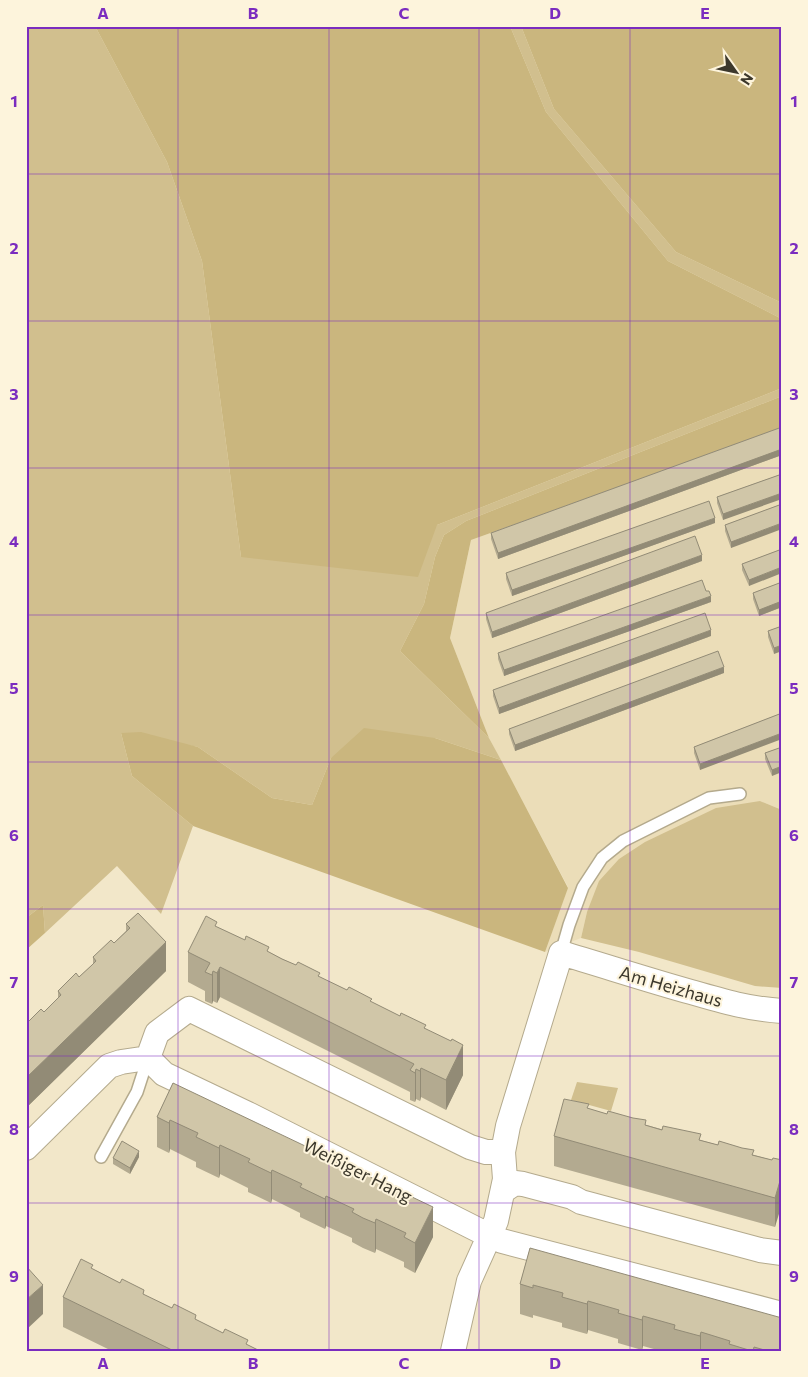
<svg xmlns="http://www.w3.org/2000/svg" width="808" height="1377" font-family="Commissioner,sans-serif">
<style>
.built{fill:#ebddb8}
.green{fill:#d1bf8e}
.forest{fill:#cab67e}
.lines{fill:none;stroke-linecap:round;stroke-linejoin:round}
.lane-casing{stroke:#b4aa8d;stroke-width:14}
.street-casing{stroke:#b4aa8d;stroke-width:26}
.lane{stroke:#fff;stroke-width:11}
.street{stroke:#fff;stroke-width:24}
.wall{fill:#b3aa90}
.shaded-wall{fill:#928b76}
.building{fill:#d0c6a8;stroke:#928b76}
.grid{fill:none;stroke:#7b2cbf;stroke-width:1;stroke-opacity:0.55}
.labels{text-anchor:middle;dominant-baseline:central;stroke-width:4;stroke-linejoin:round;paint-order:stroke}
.street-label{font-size:18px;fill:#3c382c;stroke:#fdf4dc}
.neatline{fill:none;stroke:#7b2cbf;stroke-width:2}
.grid-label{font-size:16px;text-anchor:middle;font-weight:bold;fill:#7b2cbf}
</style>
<rect width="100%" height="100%" fill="#f2e7c9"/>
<!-- built -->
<path class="built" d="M782,428V810L760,801L587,912L581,938L545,952L568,887L489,738L450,638L471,540Z"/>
<!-- green -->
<path class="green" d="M26,26H95L167,162L202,261L241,557L437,525L782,388V396L466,521L444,535L435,557L424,604L400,651L489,738L501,760L435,738L331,758L312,805L272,798L198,747L121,733L132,776L193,826L161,914L117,866L45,933L43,905L26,918Z
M510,26H521L554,109L676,252L782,303V319L668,261L546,112Z
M760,801L782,810V988L755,986L639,952L581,938L587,912L599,881L619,859L645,842L716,808Z
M577,1082L618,1088L611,1111L571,1100Z"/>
<!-- forest -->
<path class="forest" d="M95,26H510L546,112L668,261L782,319V388L437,525L418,577L241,557L202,261L167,162Z
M521,26H782V303L676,252L554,109Z
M782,396V428L471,540L450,638L489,738L400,651L424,604L435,557L444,535L466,521Z
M364,728L435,738L501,760L568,888L545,952L193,826L132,776L121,733L141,732L198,747L272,798L312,805L331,758Z
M43,905L45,933L26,950V918Z"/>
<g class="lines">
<!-- lane casing -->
<g class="lane-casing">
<path id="lane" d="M561,953L569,925L583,887L602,858L623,841L709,798L740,794
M101,1157L137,1092L148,1058"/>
</g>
<!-- street casing -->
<g class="street-casing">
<path id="street" d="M148,1058L164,1074L248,1114L490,1236L502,1241L782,1314
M148,1058L157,1033L189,1009L470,1147L486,1152H503
M26,1148L109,1066L121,1062L148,1058
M503,1191L515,1183L523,1184L572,1197L581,1202L607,1209L760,1250L782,1253
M453,1351L469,1281L496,1221L505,1179L503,1152L508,1126L561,953C605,966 648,980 691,992C722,1001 749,1009 782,1011"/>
</g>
<!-- lane -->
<use href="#lane" class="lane"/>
<!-- street -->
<use href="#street" class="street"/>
</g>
<!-- wall -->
<path class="wall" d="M782,427V455L498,559L491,539V533Z
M782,474L723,520L717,503V497Z
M782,504L731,548L725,531V525Z
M715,523L512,596L506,579V573Z
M782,549L749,586L742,570V564Z
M702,561L492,638L486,619V613Z
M782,582V607L759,616L753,599V593Z
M711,602L504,676L498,659V653Z
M782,626L774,654L768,637V631Z
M711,636L499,714L493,696V690Z
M724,673L515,751L509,734V729Z
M782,713L700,770L694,753V747Z
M782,747L772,776L765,759V753Z
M138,913L166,971L26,1108V1024L44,1012L58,998V991L79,977L93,964V957L114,943L126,931V924Z
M217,927L426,1029L463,1075L446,1110L421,1097L420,1101L416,1099L415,1102L410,1100V1092L220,997L217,1003L213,1001L212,1004L205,1001V991L188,982V952Z
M173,1083L433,1237L415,1273L404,1267V1262L376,1249L375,1253L363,1248L352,1242V1238L326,1226L325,1229L300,1217V1213L272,1199L271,1203L248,1192V1188L220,1174L219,1178L196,1167V1162L170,1149L169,1153L157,1147V1117Z
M589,1109L772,1160H782L775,1227L554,1166V1136Z
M139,1157L130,1174L113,1164V1158Z
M530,1248L782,1351H661L643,1346L642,1350L618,1343V1339L588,1330L587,1334L562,1327V1323L533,1315V1318L520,1314V1284Z
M93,1269L144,1295L260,1351H112L63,1327V1297Z"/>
<!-- shaded-wall -->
<path class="shaded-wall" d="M782,449V455L498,559V553Z
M782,493V499L723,520V514Z
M715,518V523L512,596V590Z
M782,523V529L731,548V542Z
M702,555V561L492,638V632Z
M782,567V573L749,586V580Z
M711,596V602L504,676V670Z
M782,601V607L759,616V610Z
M711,630V636L499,714V708Z
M782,645V651L774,654V648Z
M724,667V673L515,751V745Z
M782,733V739L700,770V764Z
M782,766V772L772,776V770Z
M166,942V971L26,1108V1078Z
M220,967V997L217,1003V973Z
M213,971V1001L212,1004V975Z
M463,1045V1075L446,1110V1080Z
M421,1068V1097L420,1101V1071Z
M416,1069V1099L415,1102V1073Z
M170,1120V1149L169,1153V1123Z
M220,1145V1174L219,1178V1148Z
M139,1151V1157L130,1174V1168Z
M272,1170V1199L271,1203V1173Z
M782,1174V1204L775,1227V1198Z
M326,1196V1226L325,1229V1199Z
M433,1207V1237L415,1273V1243Z
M376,1219V1249L375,1253V1223Z
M43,1285V1314L26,1330V1300Z
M588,1301V1330L587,1334V1304Z
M643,1316V1346L642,1350V1320Z
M701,1332V1351H700V1336Z"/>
<!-- building -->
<path class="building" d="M782,427V449L498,553L491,533Z
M782,474V493L723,514L717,497Z
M709,501L715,518L512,590L506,573Z
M782,504V523L731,542L725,525Z
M695,536L702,555L492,632L486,613Z
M782,549V567L749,580L742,564Z
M702,580L706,591H709L711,596L504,670L498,653Z
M782,582V601L759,610L753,593Z
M705,613L711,630L499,708L493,690Z
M782,626V645L774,648L768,631Z
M718,651L724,667L515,745L509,729Z
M782,713V733L700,764L694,747Z
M782,747V766L772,770L765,753Z
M138,913L166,942L26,1078V1024L41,1009L44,1012L61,995L58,991L76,973L79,977L92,965L96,961L93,957L111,940L114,943L130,928L126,924Z
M206,916L217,922L215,926L245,940L246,936L269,947L267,951L282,959L296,965L298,962L320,973L318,976L347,990L349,987L372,999L370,1001L400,1016L401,1013L426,1025L424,1028L451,1041L452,1039L463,1045L446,1080L421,1068L420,1071L416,1069L415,1073L410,1070L414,1064L220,967L217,973L213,971L212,975L205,972L210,963L188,952Z
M173,1083L433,1207L415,1243L404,1237L406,1233L376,1219L375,1223L363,1218L352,1212L354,1209L326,1196L325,1199L300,1187L302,1184L272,1170L271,1173L248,1162L250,1159L220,1145L219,1148L196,1137L198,1133L170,1120L169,1123L157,1117Z
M564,1099L589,1104L587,1108L607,1114L608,1111L633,1118L646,1120L645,1125L662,1130L663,1126L701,1134L699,1140L718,1145L719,1141L742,1148L754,1150L752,1155L772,1160L773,1158L782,1160V1174L775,1198L554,1136Z
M122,1141L139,1151L130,1168L113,1158Z
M530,1248L782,1318V1351H768L754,1347L753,1351H752L729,1344L730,1341L701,1332L700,1336L674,1329L675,1325L643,1316L642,1320L618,1313L619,1310L588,1301L587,1304L562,1297L563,1293L533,1285V1288L520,1284Z
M81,1259L93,1265L91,1268L120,1283L122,1279L144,1290L143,1294L172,1308L174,1304L196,1315L195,1319L223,1333L225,1329L248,1340L246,1344L260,1351H174L63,1297Z
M26,1266L43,1285L26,1300Z"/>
<!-- grid -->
<path class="grid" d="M178,26V1351M329,26V1351M479,26V1351M630,26V1351M26,174H782M26,321H782M26,468H782M26,615H782M26,762H782M26,909H782M26,1056H782M26,1203H782"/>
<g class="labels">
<!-- street labels -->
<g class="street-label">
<text transform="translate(671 986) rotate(16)">Am Heizhaus</text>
<text transform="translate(358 1170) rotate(27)">Weißiger Hang</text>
</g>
</g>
<!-- border -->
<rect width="808" height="1377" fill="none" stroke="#fdf4dc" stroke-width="55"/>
<!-- north arrow -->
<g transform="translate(736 72) rotate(123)" stroke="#fdf4dc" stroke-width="4" paint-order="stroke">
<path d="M0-4L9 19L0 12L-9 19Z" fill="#3c382c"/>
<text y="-8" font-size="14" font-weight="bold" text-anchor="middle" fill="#3c382c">N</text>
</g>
<rect x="28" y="28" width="752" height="1322" class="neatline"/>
<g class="grid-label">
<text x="103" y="19">A</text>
<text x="253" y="19">B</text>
<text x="404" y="19">C</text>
<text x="555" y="19">D</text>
<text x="705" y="19">E</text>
<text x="14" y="107">1</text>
<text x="794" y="107">1</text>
<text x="14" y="254">2</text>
<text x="794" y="254">2</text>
<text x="14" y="400">3</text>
<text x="794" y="400">3</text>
<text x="14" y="547">4</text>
<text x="794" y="547">4</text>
<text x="14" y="694">5</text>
<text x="794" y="694">5</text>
<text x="14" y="841">6</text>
<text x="794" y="841">6</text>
<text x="14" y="988">7</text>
<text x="794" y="988">7</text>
<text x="14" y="1135">8</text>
<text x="794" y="1135">8</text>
<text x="14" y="1282">9</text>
<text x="794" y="1282">9</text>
<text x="103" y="1369">A</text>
<text x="253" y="1369">B</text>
<text x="404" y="1369">C</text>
<text x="555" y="1369">D</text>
<text x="705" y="1369">E</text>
</g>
</svg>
